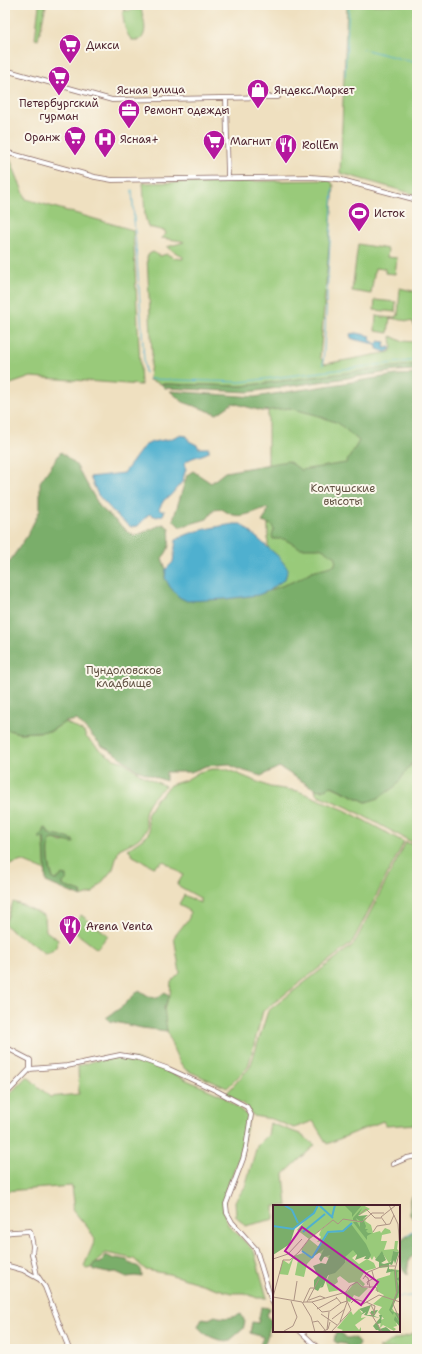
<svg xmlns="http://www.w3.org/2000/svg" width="422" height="1354" font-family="'Shantell Sans',sans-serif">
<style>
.green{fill:#99ca7a;stroke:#727452}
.forest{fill:#7aae6a;stroke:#62664a}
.water{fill:#50b0cf;stroke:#4d687d}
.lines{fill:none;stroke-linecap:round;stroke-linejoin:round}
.stream{stroke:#50b0cf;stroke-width:1}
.minor-casing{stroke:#84635f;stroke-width:5.5}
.minor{stroke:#fff;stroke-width:4}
.labels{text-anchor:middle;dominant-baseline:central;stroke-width:4;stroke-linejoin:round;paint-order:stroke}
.poi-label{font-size:11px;fill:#4a1f2b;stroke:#fbf7ec;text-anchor:start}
.street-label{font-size:11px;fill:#4a1f2b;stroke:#fbf7ec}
.park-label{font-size:11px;fill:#625243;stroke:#fbf7ec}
.inset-river{fill:none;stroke:#50b0cf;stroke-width:2}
.inset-road{fill:none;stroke:#ad9384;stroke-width:1}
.view{fill:#b5179e;fill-opacity:0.15;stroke:#b5179e;stroke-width:2}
.inset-edge{fill:none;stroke:#4a1f2b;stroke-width:2}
</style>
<rect width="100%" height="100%" fill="#fbf7ec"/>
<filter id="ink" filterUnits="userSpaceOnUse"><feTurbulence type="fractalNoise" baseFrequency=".025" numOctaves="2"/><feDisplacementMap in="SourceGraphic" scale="8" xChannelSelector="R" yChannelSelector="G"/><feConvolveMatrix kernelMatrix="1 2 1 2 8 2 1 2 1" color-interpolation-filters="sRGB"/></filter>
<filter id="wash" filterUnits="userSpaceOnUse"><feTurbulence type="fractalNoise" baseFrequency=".012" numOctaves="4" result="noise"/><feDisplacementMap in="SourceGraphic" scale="16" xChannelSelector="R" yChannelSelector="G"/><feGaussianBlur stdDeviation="0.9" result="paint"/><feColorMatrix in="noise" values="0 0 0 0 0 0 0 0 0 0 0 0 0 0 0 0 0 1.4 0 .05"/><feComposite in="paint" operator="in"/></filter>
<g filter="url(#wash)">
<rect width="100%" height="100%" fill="#efe0c0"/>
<!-- green -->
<path class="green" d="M39,5H46L38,40L35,39Z
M125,5H127L125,7L124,11L139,9L136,5H139L141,8C143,18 149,32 140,40H132C125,35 120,12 125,5Z
M347,5H417V195L340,173Z
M5,158L10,159L26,199L133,230L141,385L31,377L5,386Z
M330,180L334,186L320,357L325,364L390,352L392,348L391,336L401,341L417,342V364L386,369L242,386L161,384L149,380L152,354L147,257L149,254L153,252L160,256L167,254L174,258L183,259V257L167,247L184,242L182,241L161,238L166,234L165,231L148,227L145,216L143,183Z
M358,244L388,249L387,257L397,258L395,274L385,273V269L375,268L371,294L352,291Z
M400,288L417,292V334L413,322L390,318L388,333L375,331L376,316L390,318L398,316Z
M375,300L396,302L395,312L374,310Z
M417,384V845L347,807L316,794L315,789L322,790L331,786L366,802L413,764L296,659L268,586V403Z
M65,722L84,732L86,737L100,750L114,759L124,762L142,775L165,786C156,794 147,802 145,814C143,822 151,826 143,834C138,841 127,845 119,849L113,869L93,893L81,897L82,893L63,886V883L67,879L62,875L56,880H54C49,871 47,849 50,840L55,839L61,842L73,840L50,835L48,833L47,829L45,828L43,834L46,871L22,861L7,866L5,871V729L19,733L51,731Z
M212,769H226L270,787L298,791L345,810L404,842L352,943L263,1011L248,1067L227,1088L186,1070C175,1060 163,1024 164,1009C165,1005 168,1001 169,998C171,993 170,987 171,982L180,973L174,937L189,918L190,912L179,904L184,895L200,903V898L177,885L183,875L164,861L154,867L133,856L128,849L147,836L149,831L147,816L149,811L156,799L163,794L170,785L186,780L199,772Z
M406,842L417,847V1124L386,1126L383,1121L327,1144L313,1121L294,1128L272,1119L253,1116L246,1106L226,1094L250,1067L268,1011L354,944Z
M13,902L22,905L43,915L45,918L46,931L58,940C58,947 51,954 44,953L33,944L10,930L5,924Z
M81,915L108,935L97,949L71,929Z
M119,1057L137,1060L162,1069L223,1096L249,1117L239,1159L226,1189L223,1210L228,1225L254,1251L267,1298H257L245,1293H231L169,1274L146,1270L134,1259L106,1253L102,1256L92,1268L86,1269L84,1266L95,1240L88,1228L72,1209L74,1202L72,1186L5,1191V1099L27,1076L50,1097L79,1094L78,1066L94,1061Z
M270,1123L300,1134L315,1145L284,1174L287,1206H274V1219L245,1226L236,1216L235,1201L245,1187L257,1146L268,1135Z
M417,1333V1349H378L394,1340Z"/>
<!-- forest -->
<path class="forest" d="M417,364V370L396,371L249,392L165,388L161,384L242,386Z
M417,374V763L411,764L397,785L379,798L366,802L332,786L322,790L315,789L279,767L261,776L238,769L228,764L206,766L191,772H166V781L137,770L113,752L102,746L77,720L65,722L51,731L19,733L5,729V568L27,536L40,510V482L61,452L76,465L100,507L127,531L135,536L163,524L169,528C170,540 171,549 162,558L166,569L165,578L268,591L297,580L312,571L335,565L336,557L320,548H300L284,539H273L272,535L274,530L272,525L262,522L266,516L268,508C262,508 258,511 252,513C239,517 233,517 222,509L214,510L207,519L180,527L173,520L187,475L193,471L211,483L225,472L288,461L301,470L346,463L359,441L338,423L316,415L290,408L262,411L233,403L217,414L183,402L170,391L255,397L396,375Z
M45,828L47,829L48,833C56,838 67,835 75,842L73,843L55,839L50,840C47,849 49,871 54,880H56L62,875L67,876V879L63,883V886L81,892V897L46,882L44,838H39V836L43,834Z
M139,990L150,997L157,998L165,992L170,996L164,1008L167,1031L142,1028L110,1021L106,1018L123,1006Z
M417,1190V1221L410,1215V1199Z
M417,1229V1253L409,1259L407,1275L399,1263V1242Z
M106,1255L114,1259L116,1258L127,1260C134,1269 142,1262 142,1277L135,1276L127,1277L116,1272L108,1273L94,1270L93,1266L94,1263H101Z
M261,1307L270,1308L267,1315L272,1322L263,1349H236L243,1346L259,1348L263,1337L250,1333L252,1322L258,1323Z
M241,1314L245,1322L243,1329L229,1341C218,1341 204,1336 198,1326L202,1318L209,1319L215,1316C223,1319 233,1318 241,1314Z
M336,1331H339L347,1338L353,1337L357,1340L359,1343C357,1348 354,1349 349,1349L345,1344L337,1343L334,1341Z"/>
<!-- water -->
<path class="water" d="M357,333L371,336L370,340L376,344L379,341L385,342L384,348L390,347V350L385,352L377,349V346C368,341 360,342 351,338L350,334Z
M179,435L187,436L189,441L197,445L199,448H209V452C200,457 191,456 184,464L186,469L182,482L170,496L164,500L159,509L161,511H165L163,515L157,517L149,514L138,526L131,527L118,517L98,495L90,477L124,473L144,446L152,442L170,439Z
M234,524H241L279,557L288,569L285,579L268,591L258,595L226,599L187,601L179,597L170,587L165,578L166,569L173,562L176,540C192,530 215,527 234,524Z"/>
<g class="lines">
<!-- stream -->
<path class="stream" d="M363,49L417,63
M345,76L349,5
M132,190L145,373
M323,365L333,189
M149,379L240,382L417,360
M415,1216L417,1218
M405,1236L417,1229
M399,1297L411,1296L417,1294"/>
</g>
</g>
<g filter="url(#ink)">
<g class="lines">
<!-- minor casing -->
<g class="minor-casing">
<path id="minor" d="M5,70L112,100L278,97
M226,98L228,178
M5,152L95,177L112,180L311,177L338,179L417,200
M5,1047L30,1060V1069L5,1095
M30,1069L67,1066L120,1055L138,1058L169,1069L217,1091L247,1107L251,1115L246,1147L243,1159L226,1204L227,1213L232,1222L256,1249L271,1299L274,1305
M393,1164L407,1158L417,1156
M5,1233L13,1232L30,1231L33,1246L32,1254L37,1275L45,1287L69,1349
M5,1265L23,1270L39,1279
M300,1331L319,1349"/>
</g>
<!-- minor -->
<use href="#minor" class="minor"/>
</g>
</g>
<!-- icons -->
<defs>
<g id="supermarket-pin" transform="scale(1.15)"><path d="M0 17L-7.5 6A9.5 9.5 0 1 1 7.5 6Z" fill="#b5179e" stroke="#fbf7ec"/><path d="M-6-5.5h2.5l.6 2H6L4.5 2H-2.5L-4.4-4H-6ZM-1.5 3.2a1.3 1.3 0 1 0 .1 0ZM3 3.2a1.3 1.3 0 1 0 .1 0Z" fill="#fff"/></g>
<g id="shop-pin" transform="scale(1.15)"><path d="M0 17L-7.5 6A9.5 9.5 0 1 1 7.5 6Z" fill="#b5179e" stroke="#fbf7ec"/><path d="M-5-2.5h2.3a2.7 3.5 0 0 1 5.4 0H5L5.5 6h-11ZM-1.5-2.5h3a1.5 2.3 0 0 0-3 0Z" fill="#fff"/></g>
<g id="office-pin" transform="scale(1.15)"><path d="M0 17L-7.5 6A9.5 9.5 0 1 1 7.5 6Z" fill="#b5179e" stroke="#fbf7ec"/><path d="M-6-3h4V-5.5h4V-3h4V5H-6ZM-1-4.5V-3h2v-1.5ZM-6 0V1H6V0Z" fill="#fff"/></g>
<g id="hospital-pin" transform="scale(1.15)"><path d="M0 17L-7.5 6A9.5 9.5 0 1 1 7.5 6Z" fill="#b5179e" stroke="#fbf7ec"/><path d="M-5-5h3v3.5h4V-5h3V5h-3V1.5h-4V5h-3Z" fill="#fff"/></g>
<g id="restaurant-pin" transform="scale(1.15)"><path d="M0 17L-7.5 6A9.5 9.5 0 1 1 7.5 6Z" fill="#b5179e" stroke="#fbf7ec"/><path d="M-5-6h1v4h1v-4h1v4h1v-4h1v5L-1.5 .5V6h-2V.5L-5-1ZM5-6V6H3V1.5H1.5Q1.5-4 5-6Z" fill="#fff"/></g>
<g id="stadium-pin" transform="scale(1.15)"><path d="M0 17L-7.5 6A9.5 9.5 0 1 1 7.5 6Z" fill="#b5179e" stroke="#fbf7ec"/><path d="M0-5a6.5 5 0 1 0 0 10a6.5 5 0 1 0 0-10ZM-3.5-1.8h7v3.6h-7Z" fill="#fff"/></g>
</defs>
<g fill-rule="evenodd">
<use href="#supermarket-pin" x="70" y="45"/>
<use href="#supermarket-pin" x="59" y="77"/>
<use href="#shop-pin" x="258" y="90"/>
<use href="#office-pin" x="129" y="110"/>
<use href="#supermarket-pin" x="75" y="137"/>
<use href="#hospital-pin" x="105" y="139"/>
<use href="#supermarket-pin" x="214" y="141"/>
<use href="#restaurant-pin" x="286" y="145"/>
<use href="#stadium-pin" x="359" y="213"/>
<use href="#restaurant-pin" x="70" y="926"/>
</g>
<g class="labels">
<!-- poi labels -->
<g class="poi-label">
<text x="86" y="45">Дикси</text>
<text x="274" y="90">Яндекс.Маркет</text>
<text x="59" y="103" text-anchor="middle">Петербургский<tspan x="59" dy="13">гурман</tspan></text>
<text x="144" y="110">Ремонт одежды</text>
<text x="60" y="137" text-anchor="end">Оранж</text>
<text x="120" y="139">Ясная+</text>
<text x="230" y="141">Магнит</text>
<text x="302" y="145">RollEm</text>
<text x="374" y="213">Исток</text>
<text x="86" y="926">Arena Venta</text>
</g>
<!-- street labels -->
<g class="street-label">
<text transform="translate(151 90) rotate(-1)">Ясная улица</text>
</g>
<!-- park labels -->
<g class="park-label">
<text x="343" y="488">Колтушские<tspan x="343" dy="13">высоты</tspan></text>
<text x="124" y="670">Пундоловское<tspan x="124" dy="13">кладбище</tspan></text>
</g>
</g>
<!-- overview -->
<g transform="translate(273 1205)">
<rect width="127" height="127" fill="#efe0c0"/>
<path d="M45,0H90L97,4L85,11L94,13L92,16L98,20L100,28L107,26L108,28L112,23L117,25L118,28L109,30L108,36H114L111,45L121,44L122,36H125L124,44L127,47L120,46L119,55L116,58L110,49H107L103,54L101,51L99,55L95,49H84L79,53L86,59L94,54L101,58L103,63L92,66L87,74L92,79L90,82L85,77L89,82L95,83L86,92L81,90L77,97L74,96L73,88L82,77L76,78L67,71L64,73L65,77L61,80L67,85L56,87L53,77L56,70L45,77L52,62L67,60L66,63L72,58L71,54L67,60L45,47L55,32L62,28H55L52,32L44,48L34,59L31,72L22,70L25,55L20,54L15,70L6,69L10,55L16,59L21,51L30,48L39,53L28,45L36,34L46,42L48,36L44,37L48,32L46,30L48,25L57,17L36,34L24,25ZM127,50V92L122,94L119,103L127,116L122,113L124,121L120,122L123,124L121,126L110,120L107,123L108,115L114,112L111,114L105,107L109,102L100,99L111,90L102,85L104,84V74L117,70L118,64L126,65ZM86,104L89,108L88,113L93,112L82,120L86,125L88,122V127H67L70,125L64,123L78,106L80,110Z" fill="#99ca7a"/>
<path d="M0,0H45L41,8L22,23L17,39L0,50ZM71,0H89L79,12V8ZM89,3L85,11L95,10L90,14L93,21L92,24H95L93,26L95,28H99L94,31V35L80,17H84L87,22V16L83,13L84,16H80V13ZM78,19L93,39L98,50L96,54H91L93,51L82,55L84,50L80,45L72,52V58L62,68L55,70L50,82L47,83L49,79L45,86L41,84V75L45,71L40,61L48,58L53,59L57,50L51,52L48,57L46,54L51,44L40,52L55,28L70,27ZM109,46L113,55L108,58L111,59L118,57L120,46L126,47L122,59L121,55L119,60L116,59V64L127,66L124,67V73L127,72V76L124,75L127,85L118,106L127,109V122L121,115L122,111L126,116L121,107L120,110L116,105L123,89L121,66L113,68L115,62L106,63V57L102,55ZM98,100L94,110H98V106L105,105L101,111L107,113L106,110H109L108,118L105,119L107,124L113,122L119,127H104L106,125H103L100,121L107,113L91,110L93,107L88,110L90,107L86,104Z" fill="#7aae6a"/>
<path class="inset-river" d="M11,0L19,5L25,18M46,0L60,13M59,12L62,0M0,21L20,24L41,8L45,0M30,27L52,9M29,46L39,53M39,53L55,27L70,26L79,18"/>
<path class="inset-road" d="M116,0L125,19L127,46L122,64L124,86L120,99L127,115M86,10L93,4L102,13H108M113,19L108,12L123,0M100,27L104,21L117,19L121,10M0,54L15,49L29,34M92,71L95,73L97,83M90,74L95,67L110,61H122M95,80L94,77L101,73L99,66M73,87L77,81L84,77L89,82H103L105,87M0,92L10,55H17L26,47L36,34L60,15L65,19L70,14L89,17L99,8H111M0,92L29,97L38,112L42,127M63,92L68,98L74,96M21,95L24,76M36,95L47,91L52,93M31,97H39L73,87L74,97L67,117M34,97L46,74M39,97L49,107L57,106L68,98M93,97L102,101L101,107M30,98L37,83H42M78,98L82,94L92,97M90,99L106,90L127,97M98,100L102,108L99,110M44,104L64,93M97,107L109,127M48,109L64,120M74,110L78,105L74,96M59,114L72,104M40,117L45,116L52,125M54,125L56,107M11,126L20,121L24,112L18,96M49,127L55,124L57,117M58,127L74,110"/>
<path class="view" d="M29,22L105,77L88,100L12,46Z"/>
<rect width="127" height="127" class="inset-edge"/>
</g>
<!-- margin -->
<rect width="422" height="1354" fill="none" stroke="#fbf7ec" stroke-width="20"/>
</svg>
